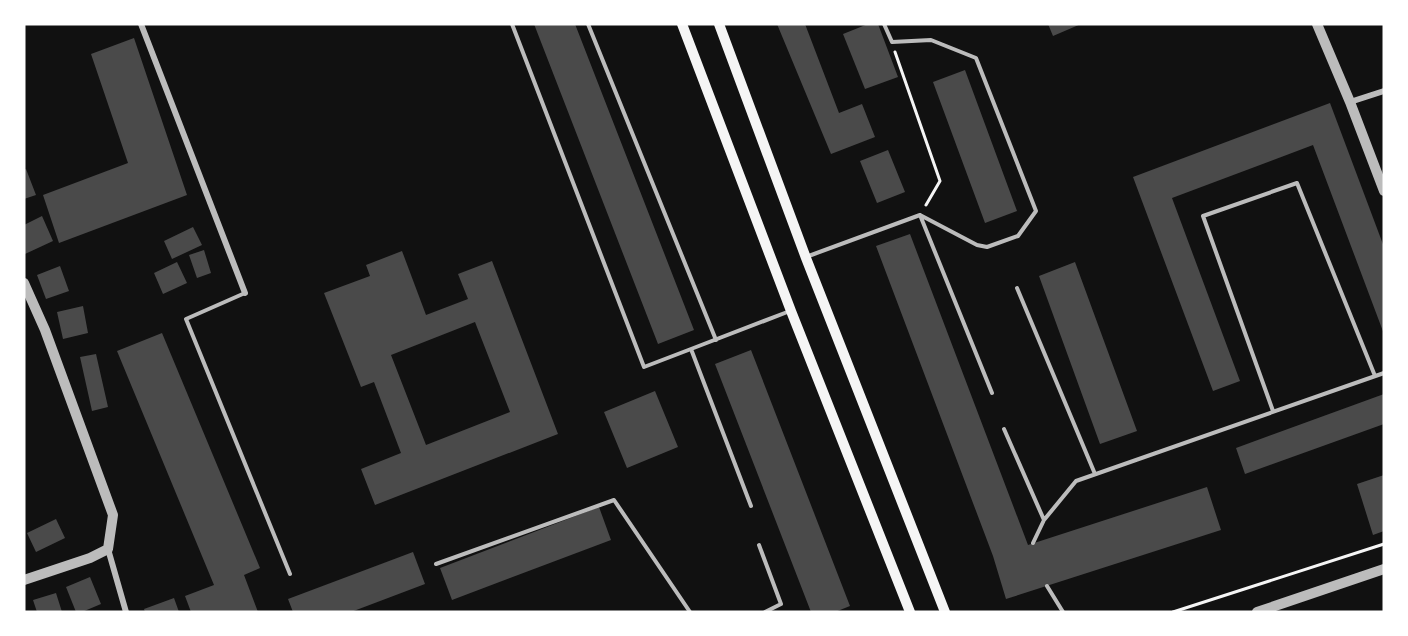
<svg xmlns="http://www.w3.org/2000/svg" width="1408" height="636" font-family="'Fira Sans Condensed',sans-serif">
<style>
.building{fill:#4a4a4a;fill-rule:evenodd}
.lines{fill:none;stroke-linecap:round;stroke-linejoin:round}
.path{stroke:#f5f5f5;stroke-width:3}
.service{stroke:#bcbcbc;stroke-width:4}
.minor{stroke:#bcbcbc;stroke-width:6}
.tertiary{stroke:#bcbcbc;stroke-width:10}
.secondary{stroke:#f5f5f5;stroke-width:10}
</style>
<rect width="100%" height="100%" fill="#111"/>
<!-- building -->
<path class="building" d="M534,24H575L694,330L658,344Z
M777,24H805L839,113L862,104L875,137L831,154Z
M868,24H878L898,77L865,89L843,34Z
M1048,24H1081L1053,36Z
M134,38L187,195L59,243L43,195L128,163L91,54Z
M965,70L1017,211L985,223L933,82Z
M1330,103L1384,247V334L1313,145L1172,198L1240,381L1213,391L1133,177Z
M888,150L905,192L877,203L860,161Z
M26,169L36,195L24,199V170Z
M42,216L53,241L25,254L24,225Z
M193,227L202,245L172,259L164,241Z
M910,234L1028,545L1207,487L1221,530L1006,599L993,556L876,246Z
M204,250L211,273L197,278L189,255Z
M402,251L426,315L468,299L458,274L492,261L558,434L375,505L361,469L401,453L374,382L361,387L324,293L370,276L366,265ZM475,322L510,412L426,445L391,355Z
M177,262L187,283L163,294L154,273Z
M1075,262L1137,431L1100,444L1039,276Z
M60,266L69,291L46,299L37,275Z
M83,306L88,333L63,339L57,312Z
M162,333L260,568L244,575L258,612H191L185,596L214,585L117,351Z
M751,350L850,606L835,612H811L715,364Z
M96,354L108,407L92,411L80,357Z
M655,391L678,447L627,468L604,412Z
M1384,394V424L1245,474L1236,448Z
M1384,475V531L1373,535L1357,484Z
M599,507L611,540L452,600L440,568Z
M56,519L65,538L36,552L27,533Z
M413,552L425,584L351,612H293L288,599Z
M90,577L101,604L82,612H76L66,587Z
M56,593L62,612H37L33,600Z
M174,598L179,612H145L144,609Z"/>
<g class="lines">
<!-- path -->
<path class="path" d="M895,52L940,181L926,205
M1173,612L1384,544"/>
<!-- service -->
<path class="service" d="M512,24L644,367L691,349
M588,24L716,340
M920,215L992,393
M806,257L920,215L977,245L987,247L1018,236L1036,211L976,58L931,40L892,42L884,24
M1017,288L1095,474
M245,293L186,319L290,574
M1273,411L1203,216L1297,183L1375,376
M1004,429L1044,520
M751,506L691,349L790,311
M1033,543L1044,520L1076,481L1384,373
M759,545L781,604L765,612
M436,564L614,500L690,612
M1047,586L1063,612"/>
<!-- minor -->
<path class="minor" d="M141,24L245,293
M1350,102L1384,91
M108,549L126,612"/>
<!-- tertiary -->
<path class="tertiary" d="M1317,24L1350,102L1384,191
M24,283L45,330L113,515L108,549L90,558L24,580
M1257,612L1384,569"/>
<!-- secondary -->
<path class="secondary" d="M682,24L791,311L910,612
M719,24L806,258L945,612"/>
</g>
<!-- border -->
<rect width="1408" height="636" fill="none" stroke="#ffffff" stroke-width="51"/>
</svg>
